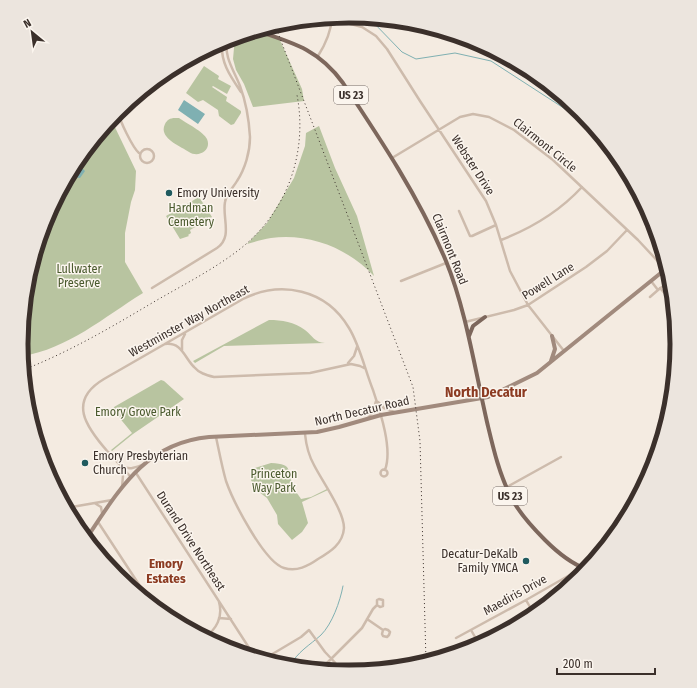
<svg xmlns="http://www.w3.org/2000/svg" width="697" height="688" font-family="'Fira Sans Condensed',sans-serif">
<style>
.green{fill:#b8c4a0}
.water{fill:#7fb0b2}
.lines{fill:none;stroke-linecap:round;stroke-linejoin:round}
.stream{stroke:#7fb0b2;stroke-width:1}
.street{stroke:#cdbbac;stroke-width:2.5}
.secondary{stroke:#a18a7d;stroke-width:4}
.primary{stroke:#7d675c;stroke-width:4}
.rail{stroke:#3b302b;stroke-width:1;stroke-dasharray:1 3;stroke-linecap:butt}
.poi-dot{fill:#1f5a5e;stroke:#fbf5ee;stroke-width:1.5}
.labels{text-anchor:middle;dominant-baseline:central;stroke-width:3;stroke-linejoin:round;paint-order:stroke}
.shield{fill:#fbf5ee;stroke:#756b66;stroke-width:1}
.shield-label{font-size:11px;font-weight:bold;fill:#3b302b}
.street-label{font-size:12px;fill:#3b302b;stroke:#fbf5ee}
.poi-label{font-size:12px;fill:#3b302b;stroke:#fbf5ee;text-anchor:start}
.park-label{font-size:12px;fill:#4a5a2e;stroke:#fbf5ee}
.neighbourhood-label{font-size:13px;font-weight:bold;fill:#8c3b22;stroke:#fbf5ee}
.quarter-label{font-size:14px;font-weight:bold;fill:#8c3b22;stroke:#fbf5ee}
.rim{fill:none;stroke:#3b302b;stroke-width:5}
</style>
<rect width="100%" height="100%" fill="#f4ebe1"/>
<!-- green -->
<path class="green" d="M257,31L279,38L302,89L304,101L253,107L244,84L236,70L233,59L235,37Z
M204,66L219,76L218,79L231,86L227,94L213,86L212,87L227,97L226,101L241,111V113L234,124L231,125L219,116L218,110L203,100L198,102L186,93Z
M175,118H179C186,123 204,132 207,139C212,151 198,158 189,152C180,146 158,138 165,124C167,120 170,118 175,118Z
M111,119L136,171L135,190L131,202L125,233V262L143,293C104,317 68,349 22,356L21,344L27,280L46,218L76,162Z
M319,126L335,168L357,216L374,276C348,248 309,233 271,238C263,239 255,242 247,244L267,223L294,178L305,146L306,133Z
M199,197L212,217L190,230L191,233L188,235L189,236L180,239L166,216Z
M269,320C282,320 294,322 305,330C313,336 314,342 325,343L224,346L195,363L193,361Z
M161,380L164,381L184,399L133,434L112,451L111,450L132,433L113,410L114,407Z
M271,463C295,464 286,471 294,488C295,492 299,495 301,499L311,497L327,489L328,490L302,502L308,523L302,532L292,540L278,524L277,515L267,498L259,492L255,488L251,480V475L252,469Z"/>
<!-- water -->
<path class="water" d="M184,100L205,114L198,124L178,110Z
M83,153H86V156L82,159V168L85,171L80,178L74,177L70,182L65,181L76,162Z"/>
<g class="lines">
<!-- stream -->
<path class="stream" d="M369,18L402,52L416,59L455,53L491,61L593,127L606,147L613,151
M290,666C297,652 310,645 321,635C332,624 340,602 343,586"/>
<!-- street -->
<path class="street" d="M332,19L362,27L376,36L387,49L420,101L486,201L496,225L510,271L528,305L564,351
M222,41C220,62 230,76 241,92
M216,44L226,45
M318,56C325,45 331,31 332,18
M118,111C119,120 133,148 139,153
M140 156a7 7 0 1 1 14 0a7 7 0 1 1-14 0Z
M392,158L460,117L473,114L489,117L514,130L553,160L638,240L665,269
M459,211L470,236H472L496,225
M501,240C532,228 559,212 582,187
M401,281L446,263
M651,281L658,290L670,281
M152,288L217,248C233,237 222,218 225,202C226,194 233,188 237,181C245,169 250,152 250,137C249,120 246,102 240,86C234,70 224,58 227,40
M660,288L667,296
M671,291L667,296L672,301
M650,297L658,290
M465,322L514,310L528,305L586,267L607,251L627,230
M165,344C182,342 184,357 194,367C199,373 206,375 214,377L310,373L351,364L360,366L364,368
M182,350V340L185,334
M348,363L354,356L357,347
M378,402L384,408L394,412
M367,419L373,412L376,401
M216,437C219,451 222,467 226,481C233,501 264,562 284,568C297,572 308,566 318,559C330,552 343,544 344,528C344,511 322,481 314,465C309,456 306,444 305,434
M122,466C129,470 134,468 142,465
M380.5 473a3.5 3.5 0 1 1 7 0a3.5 3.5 0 1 1-7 0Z
M136,473L255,657
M131,477C123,469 116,460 108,452C86,427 67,401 104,379L243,299C281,280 326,289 349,328C360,346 365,370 373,390C380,411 393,449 385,470
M122,487L123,476L122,469
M507,487L561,457
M96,504L101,507L102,513
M66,508L112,500
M98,522L153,606
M526,600L534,614
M219,618L231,619
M367,619L383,630L385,629L388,630L390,632L389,635L387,637L383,636L382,634L383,630
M471,630L479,644
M204,637C217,630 223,616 219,602
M456,638L526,600L582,568
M264,659L301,637L309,630L325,652L343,671
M321,669L362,628L373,609L377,605V600L379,599L383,600V606L380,607L377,605"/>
<!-- secondary -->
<path class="secondary" d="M551,361L555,349L552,336
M86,539C119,490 145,443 209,437L317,432L339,427L381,415L488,397L537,373L667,268"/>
<!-- primary -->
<path class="primary" d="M257,31C294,43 319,50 343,83C381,140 419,197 446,261C466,310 475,370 487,422C493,447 499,474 511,497C519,513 532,527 545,540C557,552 570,563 586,569
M469,336L473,326L485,317"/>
<!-- rail -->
<path class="rail" d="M275,25L413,387L420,441L426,661
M23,370C69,352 110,328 152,303C181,286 213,270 240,249C287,212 308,153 297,95"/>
</g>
<!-- markers -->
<g class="poi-dot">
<circle cx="169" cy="193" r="4"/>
<circle cx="85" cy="463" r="4"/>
<circle cx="526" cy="561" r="4"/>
</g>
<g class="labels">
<!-- shield labels -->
<g class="shield">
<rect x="334" y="86" width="34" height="18" rx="3"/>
<rect x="493" y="487" width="34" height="18" rx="3"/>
</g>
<g class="shield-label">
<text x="351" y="95">US 23</text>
<text x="510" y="496">US 23</text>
</g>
<!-- street labels -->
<g class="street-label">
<text transform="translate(545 145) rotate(39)">Clairmont Circle</text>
<text transform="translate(473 165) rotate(57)">Webster Drive</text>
<text transform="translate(450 249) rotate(68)">Clairmont Road</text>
<text transform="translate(548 281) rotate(-32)">Powell Lane</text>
<text transform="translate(189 321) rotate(-29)">Westminster Way Northeast</text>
<text transform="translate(362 411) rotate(-13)">North Decatur Road</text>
<text transform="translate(191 541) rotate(57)">Durand Drive Northeast</text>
<text transform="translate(515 595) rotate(-29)">Maediris Drive</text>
</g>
<!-- poi labels -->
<g class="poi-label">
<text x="177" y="193">Emory University</text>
<text x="93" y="456">Emory Presbyterian<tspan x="93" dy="14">Church</tspan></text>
<text x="518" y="554" text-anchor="end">Decatur-DeKalb<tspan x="518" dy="14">Family YMCA</tspan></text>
</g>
<!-- park labels -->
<g class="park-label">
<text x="191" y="208">Hardman<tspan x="191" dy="14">Cemetery</tspan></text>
<text x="79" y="269">Lullwater<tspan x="79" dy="14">Preserve</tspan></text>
<text x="138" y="412">Emory Grove Park</text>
<text x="274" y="474">Princeton<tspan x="274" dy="14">Way Park</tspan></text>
</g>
<!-- neighbourhood labels -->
<g class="neighbourhood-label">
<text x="166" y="563">Emory<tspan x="166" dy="15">Estates</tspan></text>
</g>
<!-- quarter labels -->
<g class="quarter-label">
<text x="486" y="392">North Decatur</text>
</g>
</g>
<!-- crop -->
<path d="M0 0H697V688H0ZM28 344a321 321 0 1 1 642 0a321 321 0 1 1-642 0Z" fill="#ece5de" fill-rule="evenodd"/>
<path class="rim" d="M28 344a321 321 0 1 1 642 0a321 321 0 1 1-642 0Z"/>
<!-- north arrow -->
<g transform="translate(32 32) rotate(331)" stroke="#fbf5ee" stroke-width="3" paint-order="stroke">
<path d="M0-3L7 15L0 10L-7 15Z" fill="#3b302b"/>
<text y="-6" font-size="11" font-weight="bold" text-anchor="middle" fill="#3b302b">N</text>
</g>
<!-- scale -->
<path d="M557 668v6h98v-6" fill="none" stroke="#3b302b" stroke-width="2"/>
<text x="563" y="668" font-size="12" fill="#3b302b" stroke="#fbf5ee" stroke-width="3" paint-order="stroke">200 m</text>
</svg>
